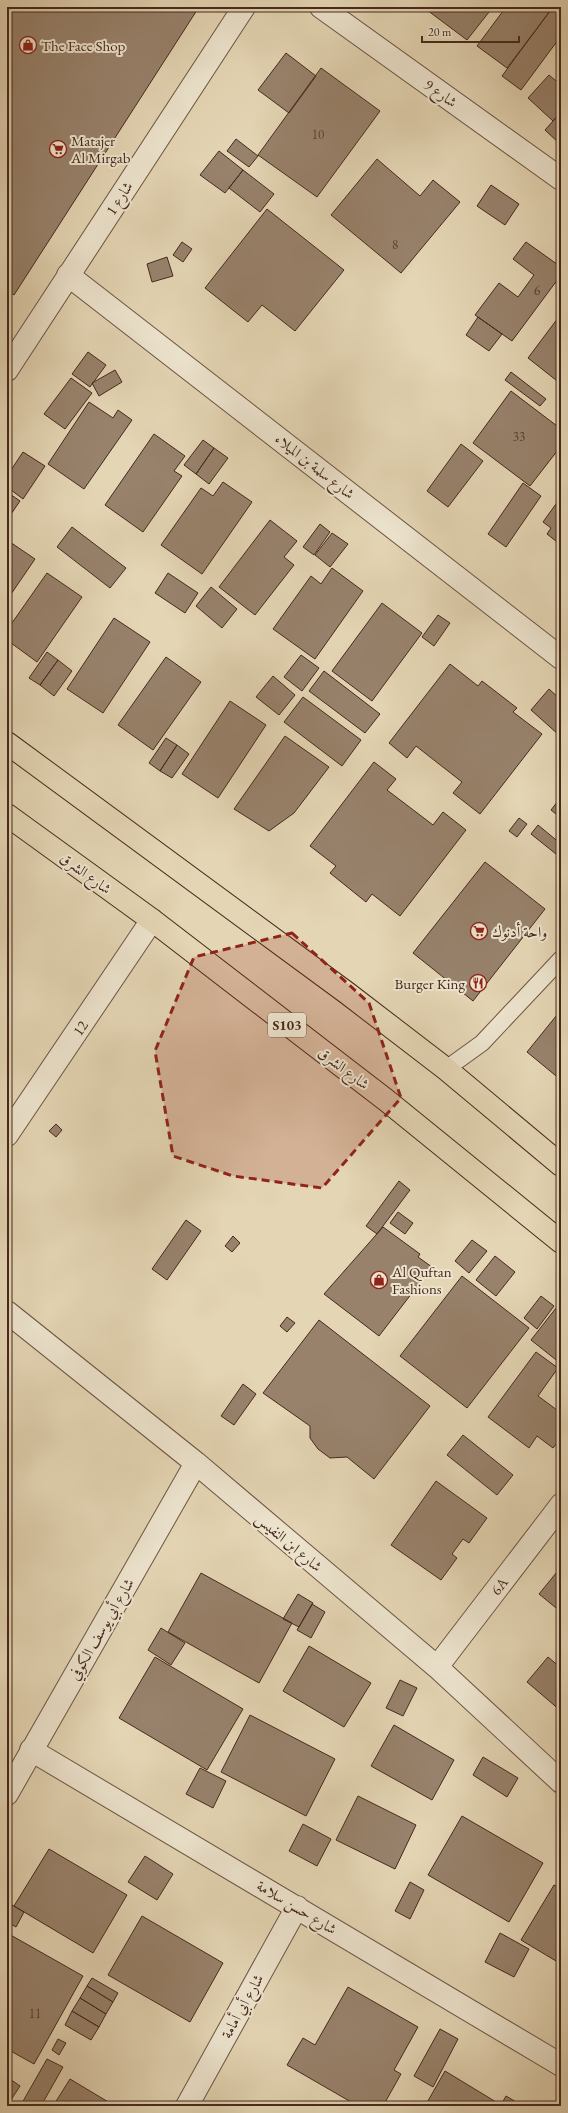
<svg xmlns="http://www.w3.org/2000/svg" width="568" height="2113" font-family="'EB Garamond',Amiri,serif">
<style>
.building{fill:#98826c;stroke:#45291d}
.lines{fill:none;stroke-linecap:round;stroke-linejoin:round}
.service-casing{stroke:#6d5443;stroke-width:18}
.minor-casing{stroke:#6d5443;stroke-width:24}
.primary-casing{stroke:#45291d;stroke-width:24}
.service{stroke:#ede4ce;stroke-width:16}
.minor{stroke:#ede4ce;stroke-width:22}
.primary{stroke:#e4d5b4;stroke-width:22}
.marked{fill:#8f2418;fill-opacity:0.2;stroke:#8f2418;stroke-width:3;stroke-dasharray:8 5;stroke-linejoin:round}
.labels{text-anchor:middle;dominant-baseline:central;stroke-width:4;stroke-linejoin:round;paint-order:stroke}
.number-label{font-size:13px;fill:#5a3f31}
.shield{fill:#ede4ce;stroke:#776152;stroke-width:1}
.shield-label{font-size:14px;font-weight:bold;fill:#45291d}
.poi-label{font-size:15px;fill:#45291d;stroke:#ede4ce;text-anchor:start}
.street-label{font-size:15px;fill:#45291d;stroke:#ede4ce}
</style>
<rect width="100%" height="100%" fill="#e4d5b4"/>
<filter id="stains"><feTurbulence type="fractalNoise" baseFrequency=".005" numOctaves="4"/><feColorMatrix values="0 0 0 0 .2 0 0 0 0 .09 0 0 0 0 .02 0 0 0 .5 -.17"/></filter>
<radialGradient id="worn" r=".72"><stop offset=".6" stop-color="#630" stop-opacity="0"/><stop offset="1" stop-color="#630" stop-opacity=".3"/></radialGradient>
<!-- building -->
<path class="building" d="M7,7H199L14,295L7,290Z
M423,7H493L467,40Z
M506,7H553L507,68L477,46Z
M553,7H561V36L521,90L502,76Z
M286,53L316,76L289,113L258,90Z
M321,68L380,111L317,197L258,155Z
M549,75L561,85V112L553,121L528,98Z
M561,112V145L545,130Z
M236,139L258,156L249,167L227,151Z
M219,151L243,170L225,193L200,175Z
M377,159L420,196L433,180L460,202L401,273L331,215Z
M243,170L274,194L260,212L229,188Z
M491,185L519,204L505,225L477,206Z
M267,209L344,270L295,331L262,305L248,322L205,288Z
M182,242L192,249L183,262L173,255Z
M526,242L561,267V275L512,341L475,315L499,283L518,297L534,275L513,259Z
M167,257L173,276L152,282L147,264Z
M561,314V384L528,358Z
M478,317L502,334L489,351L466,335Z
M88,352L106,365L90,387L72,374Z
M115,370L122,382L99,396L92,383Z
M511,372L546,399L540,406L505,380Z
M71,378L92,393L65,429L44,414Z
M511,391L561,429V446L530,486L473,443Z
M89,402L113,418L118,410L132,420L84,489L48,464Z
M154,434L185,456L174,471L182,476L143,532L105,505Z
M203,440L214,448L196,474L184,465Z
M461,444L483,461L448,507L427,491Z
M214,448L228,458L209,484L196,474Z
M23,452L45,466L23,499L7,487V476Z
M223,482L252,502L202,574L161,545L201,488L213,496Z
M523,483L541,496L506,547L488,534Z
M7,492L20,501L9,517L7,516Z
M561,497V545L547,534L551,528L543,522Z
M270,520L297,541L284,557L294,565L255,615L219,587Z
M320,524L330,532L314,555L303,547Z
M72,527L126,568L110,588L57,547Z
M332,533L348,544L330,567L315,555Z
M7,540L35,559L7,600Z
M332,568L363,591L315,659L273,629L311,576L321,584Z
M47,573L82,597L37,662L7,640V630Z
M168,573L198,593L185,613L155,593Z
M211,587L237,609L222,628L196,606Z
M382,603L422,633L372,701L332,671Z
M438,615L450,623L434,646L422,637Z
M114,618L150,642L103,713L67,689Z
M47,652L58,660L40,685L29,678Z
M301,655L319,668L302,691L284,677Z
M166,657L201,682L153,750L118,725Z
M58,660L72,671L54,696L40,685Z
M450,664L478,686L482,681L517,708L513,712L542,734L480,814L453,793L462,782L416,746L407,758L389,743Z
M324,671L380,714L365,733L309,691Z
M273,676L295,695L279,715L256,697Z
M549,689L561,700V733L559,735L531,710Z
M303,697L361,740L342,766L284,722Z
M230,701L266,725L218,798L182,774Z
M285,736L329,767L294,813L269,831L234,809Z
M166,738L177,745L160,771L149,763Z
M177,745L189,754L172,778L160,771Z
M374,762L396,779L387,790L433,825L443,812L466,830L400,916L372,894L366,902L330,873L336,866L310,846Z
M558,801L561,803V818L551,810Z
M519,818L527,824L517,837L509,831Z
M538,825L561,844V848L556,854L531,834Z
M485,862L545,909L473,1001L413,953Z
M561,1010V1080L527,1052Z
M56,1124L62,1130L56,1137L49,1131Z
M399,1181L410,1190L377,1234L366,1226Z
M398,1212L413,1223L405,1234L390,1223Z
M186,1220L201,1231L167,1280L152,1269Z
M383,1227L420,1254L418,1257L432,1267L379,1336L324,1294Z
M233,1236L240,1243L232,1252L225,1246Z
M472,1240L487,1251L469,1273L455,1261Z
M495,1256L515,1272L496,1296L476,1280Z
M462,1276L529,1328L467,1408L400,1356Z
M541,1296L554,1306L537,1329L524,1318Z
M556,1308L561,1312L560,1363L531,1340Z
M287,1317L295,1323L287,1332L280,1326Z
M319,1320L430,1406L374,1479L347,1457L330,1458L318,1449L310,1438V1426L263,1393Z
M536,1352L558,1368L538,1396L561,1413V1438L553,1448L537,1436L529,1448L488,1417Z
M243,1384L256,1394L234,1425L221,1416Z
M463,1435L513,1475L497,1495L447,1455Z
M436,1481L487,1518L469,1543L463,1539L452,1554L457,1558L441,1580L391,1545Z
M561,1567V1612L539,1594Z
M201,1573L292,1623L259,1683L168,1632Z
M298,1594L313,1603L299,1627L283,1619Z
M312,1604L325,1612L311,1638L297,1630Z
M161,1628L185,1643L171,1665L148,1650Z
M309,1646L371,1683L344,1727L283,1691Z
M155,1657L243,1709L207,1770L119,1718Z
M548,1657L561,1668V1711L527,1682Z
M400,1680L417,1688L403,1716L386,1708Z
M250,1715L335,1759L306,1816L221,1772Z
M394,1725L454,1760L432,1800L371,1766Z
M483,1757L518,1778L507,1797L473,1775Z
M200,1768L226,1781L213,1808L186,1794Z
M358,1796L416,1825L395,1869L336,1840Z
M462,1816L543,1863L509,1922L428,1875Z
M303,1824L331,1839L317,1866L289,1851Z
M49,1849L127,1895L93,1953L14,1906Z
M145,1856L173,1874L157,1900L128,1882Z
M410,1882L424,1890L410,1919L395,1911Z
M554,1885L561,1889V1964L521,1940Z
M7,1902L24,1912L16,1927L7,1922Z
M142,1916L223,1963L190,2022L108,1975Z
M7,1933L83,1976L34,2064L7,2049Z
M500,1933L529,1949L514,1977L485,1962Z
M92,1978L118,1993L113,2002L87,1986Z
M87,1986L113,2002L106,2014L80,1998Z
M348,1987L418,2027L394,2070L401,2074L383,2106H358L287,2065L303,2038L315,2045Z
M80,1998L106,2014L99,2027L72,2011Z
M72,2011L99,2027L91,2040L65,2025Z
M440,2029L458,2039L433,2087L414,2076Z
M58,2039L66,2043L59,2055L52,2050Z
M47,2059L63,2067L41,2106H27L22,2103Z
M445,2071L501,2105L506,2096L523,2106H425Z
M7,2077L20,2086L7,2106Z
M70,2079L115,2106H53Z"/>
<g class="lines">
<!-- service casing -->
<g class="service-casing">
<path id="service" d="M446,1069L482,1043L561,959"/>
</g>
<!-- minor casing -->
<g class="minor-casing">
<path id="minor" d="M321,7L561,179
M68,275L561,658
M7,370L244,7
M7,1135L152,920
M7,1312L196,1463L437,1667L561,1782
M437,1667L561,1505
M31,1750L561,2065
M7,1794L196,1463
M187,2106L297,1907"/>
</g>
<!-- primary casing -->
<g class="primary-casing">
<path id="primary" d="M7,743L347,993L446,1069L561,1165
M7,815L152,920L386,1100L561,1242"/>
</g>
<!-- service -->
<use href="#service" class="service"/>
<!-- minor -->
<use href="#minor" class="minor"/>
<!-- primary -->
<use href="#primary" class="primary"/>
</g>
<!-- marked area -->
<path class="marked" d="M292,933L369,1003L401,1098L322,1188L233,1176L173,1156L155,1051L194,957Z"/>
<!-- icons -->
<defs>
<g id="shop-ring" transform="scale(0.9)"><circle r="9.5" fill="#ede4ce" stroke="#8f2418" stroke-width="1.5"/><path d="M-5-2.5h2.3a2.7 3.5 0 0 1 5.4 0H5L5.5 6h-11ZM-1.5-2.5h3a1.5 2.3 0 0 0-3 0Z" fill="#8f2418"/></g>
<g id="supermarket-ring" transform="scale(0.9)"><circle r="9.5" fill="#ede4ce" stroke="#8f2418" stroke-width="1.5"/><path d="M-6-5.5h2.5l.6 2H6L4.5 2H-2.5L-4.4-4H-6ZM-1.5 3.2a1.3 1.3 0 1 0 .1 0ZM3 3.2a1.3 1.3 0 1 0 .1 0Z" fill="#8f2418"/></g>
<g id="restaurant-ring" transform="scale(0.9)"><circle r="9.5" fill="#ede4ce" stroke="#8f2418" stroke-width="1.5"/><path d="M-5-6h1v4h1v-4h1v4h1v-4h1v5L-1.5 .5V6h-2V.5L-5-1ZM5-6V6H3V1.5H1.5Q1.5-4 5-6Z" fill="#8f2418"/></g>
</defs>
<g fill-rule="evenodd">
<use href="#shop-ring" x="28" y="45"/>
<use href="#supermarket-ring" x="58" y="149"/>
<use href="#supermarket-ring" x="479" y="931"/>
<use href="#restaurant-ring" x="478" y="983"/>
<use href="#shop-ring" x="379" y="1280"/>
</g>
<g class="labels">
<!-- number labels -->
<g class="number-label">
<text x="318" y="134">10</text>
<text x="395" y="244">8</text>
<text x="537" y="290">6</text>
<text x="519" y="436">33</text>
<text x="35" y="2013">11</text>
</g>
<!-- shield labels -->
<rect class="shield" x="268" y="1013" width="38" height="24" rx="3"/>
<g class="shield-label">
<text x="287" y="1025">S103</text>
</g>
<!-- poi labels -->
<g class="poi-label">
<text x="41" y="45">The Face Shop</text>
<text x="71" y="140">Matajer<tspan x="71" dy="17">Al Mirgab</tspan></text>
<text x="492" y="931">واحة أدنوك</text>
<text x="465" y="983" text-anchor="end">Burger King</text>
<text x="392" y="1271">Al Quftan<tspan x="392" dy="17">Fashions</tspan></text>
</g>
<!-- street labels -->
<g class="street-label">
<text transform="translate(441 93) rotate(36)">شارع 9</text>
<text transform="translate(119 198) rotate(-57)">شارع 1</text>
<text transform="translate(315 466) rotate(38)">شارع سلمة بن الميلاء</text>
<text transform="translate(86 873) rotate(36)">شارع الشرق</text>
<text transform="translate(80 1028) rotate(-56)">12</text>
<text transform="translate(344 1068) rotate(37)">شارع الشرق</text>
<text transform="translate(289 1542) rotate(40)">شارع ابن النفيس</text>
<text transform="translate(499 1586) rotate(-53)">6A</text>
<text transform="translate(101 1629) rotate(-60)">شارع أبي يوسف الكوفي</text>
<text transform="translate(297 1907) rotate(31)">شارع حسن سلامة</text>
<text transform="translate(242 2006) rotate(-61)">شارع أبي أمامة</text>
</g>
</g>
<!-- margin -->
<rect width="568" height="2113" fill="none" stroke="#e4d5b4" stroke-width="24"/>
<rect x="8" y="8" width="552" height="2097" fill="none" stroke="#45291d" stroke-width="2"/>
<rect x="12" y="12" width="544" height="2089" fill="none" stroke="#45291d"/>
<!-- scale -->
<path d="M422 36v6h97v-6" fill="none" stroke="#45291d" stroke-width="2"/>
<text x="428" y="36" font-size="12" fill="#45291d" stroke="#ede4ce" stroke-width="3" paint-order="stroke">20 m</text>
<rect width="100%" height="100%" filter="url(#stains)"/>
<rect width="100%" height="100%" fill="url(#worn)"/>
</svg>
